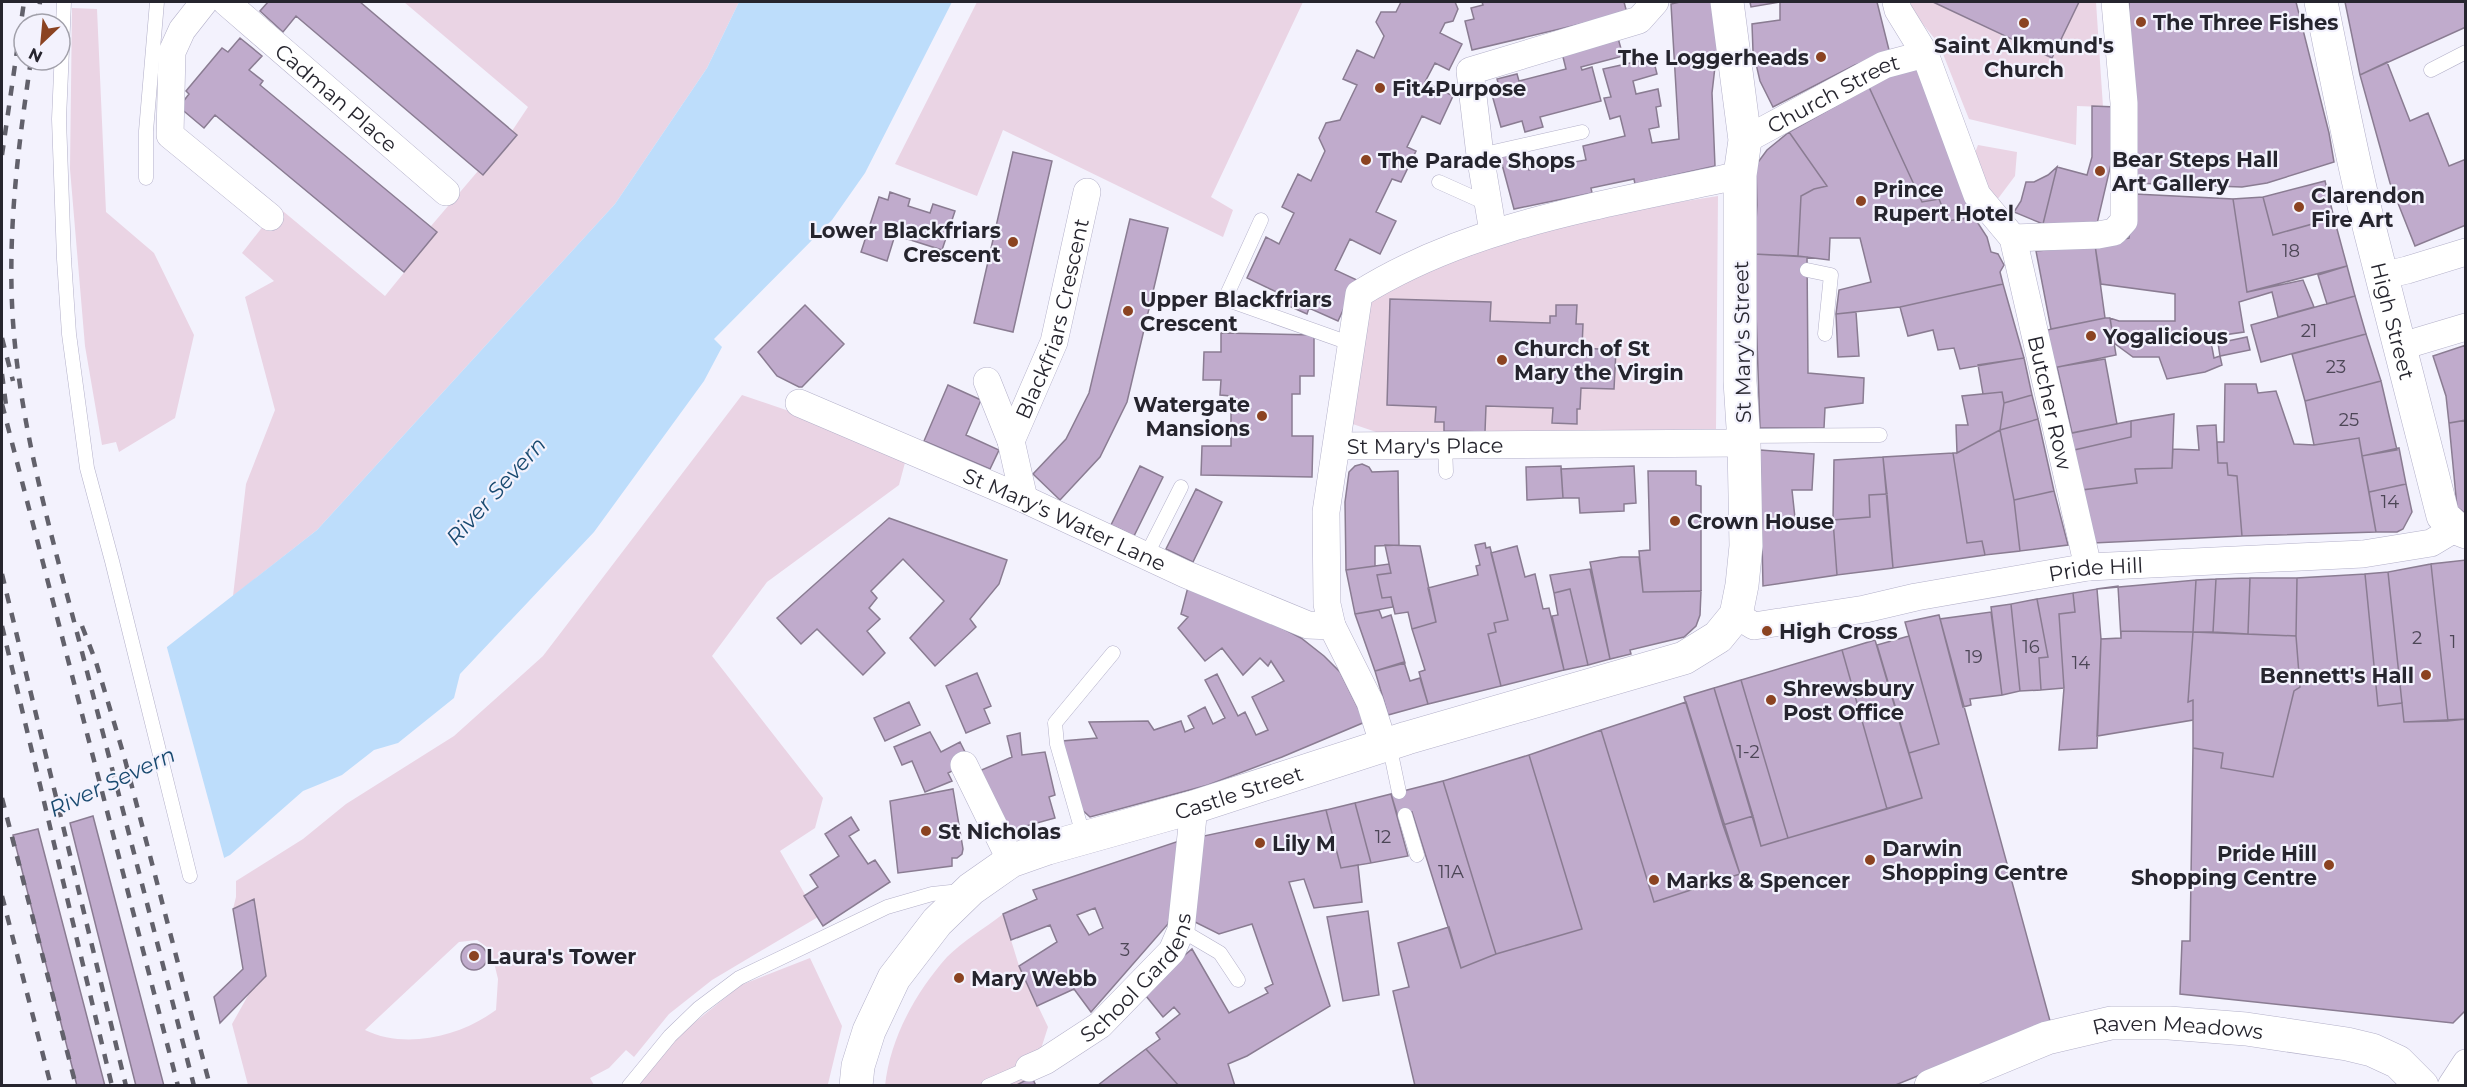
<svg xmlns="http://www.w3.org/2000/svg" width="2467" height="1087" font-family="Montserrat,sans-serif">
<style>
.green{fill:#ead4e4;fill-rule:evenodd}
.water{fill:#bdddfb}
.pier{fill:#f3f2fd}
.building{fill:#c0abcc;stroke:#8a7c92;stroke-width:1.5;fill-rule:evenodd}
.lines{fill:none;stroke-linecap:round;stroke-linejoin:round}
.lane-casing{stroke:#b3b0c9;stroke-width:15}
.street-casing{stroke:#b3b0c9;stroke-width:28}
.secondary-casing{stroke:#b3b0c9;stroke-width:34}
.lane{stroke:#fff;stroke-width:14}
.street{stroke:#fff;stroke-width:27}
.secondary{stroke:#fff;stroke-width:33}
.rail{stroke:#62616b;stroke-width:4.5;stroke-dasharray:10 10;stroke-linecap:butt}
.poi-dot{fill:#8b4321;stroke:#f3f2fd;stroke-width:2}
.labels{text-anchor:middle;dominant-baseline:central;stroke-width:4.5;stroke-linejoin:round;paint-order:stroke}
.number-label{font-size:18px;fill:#4c4656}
.poi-label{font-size:21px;font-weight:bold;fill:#26252e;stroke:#f3f2fd;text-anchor:start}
.street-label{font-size:21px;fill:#26252e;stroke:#f3f2fd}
.water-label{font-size:22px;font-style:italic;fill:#194a70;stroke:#f3f2fd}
</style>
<rect width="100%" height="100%" fill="#f3f2fd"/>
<!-- green -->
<path class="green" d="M404,2H739L707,68L615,204L317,530L233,596L246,484L275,410L245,297L274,281L242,253L278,207L385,296L437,232L431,226L478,171L483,175L517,136L512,131L528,107Z
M977,2H1303L1211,197L1233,210L1223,237L1003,130L977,196L895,164Z
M1908,2H2096L2103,107L2077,106L2076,145L1969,119L1939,44L1909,7Z
M72,8L97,9L106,212L154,253L194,335L175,418L119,452L116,442L102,445L85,346L70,169Z
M1978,145L2017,152L2015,176L1997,200L1984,193L1972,160Z
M1718,196L1716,429L1382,434L1341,420L1364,299L1540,224Z
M742,395L789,411L906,459L899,485L767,582L712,656L823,798L815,828L780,851L818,917L712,980L669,1014L634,1057L626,1050L609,1068L590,1078L594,1085H248L232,1024L250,992L266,976L254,899L233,909L236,897V881L303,839L346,804L454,736L543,656ZM477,940L491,950L498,979L496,1010C461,1036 406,1050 365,1030L459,942Z
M1003,914L1019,966L1048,1027L1032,1077L1015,1085L885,1086C890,1038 916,992 947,957C963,941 985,928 1003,914Z
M810,958L842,1026L828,1084L804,1086L640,1084L669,1043L741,985Z"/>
<!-- water -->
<path class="water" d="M739,2H952L865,173L832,220L714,339L722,347L704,381L594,532L460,674L454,698L398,743L374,750L342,775L303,791L230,855L2,968L135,672L317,530L615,204L707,68Z"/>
<!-- pier -->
<path class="pier" d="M166,644L225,861L2,971V703L133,669Z"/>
<!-- building -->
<path class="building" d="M268,2H360L517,135L483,175L296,16L283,32L260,11Z
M1401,2H1455L1458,9L1453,21L1445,23L1440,33L1462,44L1449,70L1435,63L1425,82L1453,96L1440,124L1422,116L1407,147L1416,151L1401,182L1392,179L1376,212L1396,221L1380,254L1350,239L1335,270L1357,280L1338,321L1309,308L1307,314L1280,302L1283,295L1247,278L1266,237L1279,244L1294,213L1282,207L1298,174L1311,181L1325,151L1319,138L1326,123L1340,120L1357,85L1343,79L1357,50L1374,58L1384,36L1376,22L1381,12H1396Z
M1482,2H1624L1627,13L1472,50L1465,21L1474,19L1471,8L1483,5Z
M1680,2H1717L1719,32L1712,93L1715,166L1635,184L1634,179L1591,188L1592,193L1514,209L1500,157L1523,152L1529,170L1586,160L1583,146L1625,136L1620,116L1610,119L1604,98L1611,97L1603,69L1653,58L1657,74L1633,81L1636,94L1658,89L1661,106L1656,107L1659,127L1649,129L1652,143L1679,139L1671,4Z
M1750,2H1877L1890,54L1855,65L1773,107L1760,81L1753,51L1752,24L1780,20V2L1751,7Z
M1933,2H2079L2052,58Z
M2129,2H2296L2329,133L2334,162L2267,183L2242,187L2133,183Z
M2345,2H2466V27L2360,75Z
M240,38L262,56L249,70L263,81L260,85L437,232L404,272L215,115L204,128L179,107L189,94L186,91L222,48L228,52Z
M1618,38L1623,56L1581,67L1582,70L1592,67L1601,101L1540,117L1543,127L1525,132L1522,121L1501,127L1491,91L1500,89L1497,79L1517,74L1519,81L1566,69L1562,53Z
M1918,60L1974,217L1948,221L1939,199L1922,202L1869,87Z
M2387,62L2410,121L2428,113L2449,166L2466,159V225L2415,246L2390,183L2360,75Z
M1869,87L1922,202L1939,199L1948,221L1974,217L1987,237L1991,252L1998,254L2004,265L2000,272L2003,284L1900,307L1836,314L1839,290L1871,282L1860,238H1830L1829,260L1798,256L1801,196L1814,189L1827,186L1789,132Z
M2092,106L2116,107L2111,164L2096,228L2043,224L2057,167L2087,175L2092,157Z
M1789,132L1827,186L1814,189L1801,196L1798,256L1754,254L1757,205L1756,165L1767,150Z
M1013,152L1052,161L1013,332L974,323Z
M2057,167L2043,224L2014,212L2021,201L2026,182H2034L2048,175Z
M2325,181L2334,218L2273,235L2263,197Z
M890,192L910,199L908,206L930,213L933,204L955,211L942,250L895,235L887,261L861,252L879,197L888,200Z
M2135,194L2233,199L2247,292L2303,280L2314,307L2278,317L2272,292L2239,302L2244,332L2210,337L2214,358L2220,356L2222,365L2205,372L2167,379L2159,357H2133L2114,343L2110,318L2119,321H2175V294L2101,284L2095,245L2129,238Z
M2263,197L2273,235L2334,218L2347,266L2247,292L2233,199Z
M1130,219L1168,228L1127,402L1100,457L1060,500L1033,474L1066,439L1089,393Z
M2095,245L2105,318L2051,329L2036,251Z
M1754,254L1807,257L1808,373L1864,378L1863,403L1825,408L1824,428H1760Z
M2347,266L2355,296L2327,304L2318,275Z
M2003,284L2024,358L1960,369L1954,348L1938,350L1933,330L1908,336L1900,307Z
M2355,296L2366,334L2261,362L2251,325Z
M1390,299L1491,302L1490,321L1550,323V316H1556V305H1577L1576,324H1583L1582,348L1616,350L1614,389L1581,388L1580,409H1577V424L1552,423L1553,408L1486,406L1485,432L1444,431V422H1435L1436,407L1387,405Z
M805,305L844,344L802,387H799L777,376L758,352Z
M1856,312L1859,356L1838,357L1836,314Z
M2105,318H2110L2116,355L2053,368L2047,330Z
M1221,333L1314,335V376H1300V394H1292V436H1313L1312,477L1201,475L1202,446H1231V396L1220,395L1221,380H1203L1204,352H1221Z
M2366,334L2381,381L2305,401L2292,354Z
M2247,337L2250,350L2220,356L2218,343Z
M2466,345V420L2449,423L2446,396L2433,356Z
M2024,358L2032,395L2004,403L2002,392L1983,394L1978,365Z
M2105,359L2117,424L2072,433L2057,367Z
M2381,381L2397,450L2362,456L2359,438L2314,445L2305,401Z
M2225,384H2256L2258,393L2276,391L2294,444L2314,445L2359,438L2376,532L2242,536L2237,476L2228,475L2227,463H2218L2217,442H2224Z
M948,385L981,400L966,435L999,450L990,469L924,441Z
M2002,392L2004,403L2000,430L1957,453L1956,425H1968L1962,396Z
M2032,395L2038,419L2000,430L2004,403Z
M2174,414L2172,468L2135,469L2137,483L2082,490L2074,450L2131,437V421Z
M2038,419L2054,491L2014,500L2000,430Z
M2466,420V514L2457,507L2449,423Z
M2131,421V437L2074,450L2071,433Z
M2216,425L2218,463H2227L2228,475L2237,476L2242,536L2093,543L2082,490L2137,483L2135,469L2172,468L2173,449L2199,450L2197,426Z
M2000,430L2014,500L2020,551L1985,555L1982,541L1967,543L1953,453H1957Z
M2399,448L2406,484L2369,492L2362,456Z
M1760,450L1814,454L1812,490H1792L1795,518L1833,520L1837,575L1763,586Z
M1953,453L1967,543L1982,541L1985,555L1893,568L1883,457Z
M1883,457L1887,494L1869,495L1870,517L1833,520L1834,460Z
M1362,464L1369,467L1372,472L1398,471L1399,545L1375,546V566L1346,570L1345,502L1349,472L1355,466Z
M1140,466L1163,477L1134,536L1111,525Z
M1561,466L1563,498L1527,500L1526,467Z
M1634,466L1636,503L1624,504V511L1580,513L1579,498H1563L1561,469Z
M1648,471H1696V485L1701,486V591L1643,592L1639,551L1650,550Z
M2406,484L2412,512L2403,529L2397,532H2376L2369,492Z
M1196,489L1222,502L1193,562L1166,549Z
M2054,491L2068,545L2020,551L2014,500Z
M1887,494L1893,568L1837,575L1833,520L1870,517L1869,495Z
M889,518L1007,560L999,584L970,619L976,627L935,666L910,638L944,601L903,559L871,591L877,598L869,608L880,619L867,631L885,653L863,675L817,629L801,644L777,618Z
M1485,543L1486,548L1490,547L1508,620L1494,623L1496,632L1488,634L1501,686L1428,704L1419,672L1425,670L1412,629L1436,622L1428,588L1478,575L1476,566L1480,565L1475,545Z
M1385,545L1420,546L1436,622L1412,629L1408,612L1395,614L1391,597L1382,598L1377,575L1391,573Z
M1517,546L1525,577L1535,574L1543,609L1549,608L1564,670L1501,686L1488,634L1496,632L1494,623L1508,620L1491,553Z
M1621,557H1639L1643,592L1701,591L1700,615L1696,626L1684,637L1630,650L1631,654L1610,659L1590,562Z
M2466,560V719L2448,721L2431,564Z
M1389,564L1391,573L1377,575L1382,598L1391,597L1393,607L1355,614L1346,570Z
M2431,564L2448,721L2404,722L2388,572Z
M1590,569L1610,659L1588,665L1570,589L1554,593L1550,575Z
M2388,572L2402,703L2378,706L2365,574Z
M2365,574L2378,706L2402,703L2404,722L2466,719V1010L2453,1023L2180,994L2182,941H2190L2193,748L2223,753L2221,768L2273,777L2294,691L2300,687L2296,636L2297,578Z
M2250,578H2297L2296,636L2248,634Z
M2250,578L2248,634L2213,632L2216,579Z
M2216,579L2213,632H2193L2196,580Z
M2196,580L2193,632L2121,631V638L2101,639L2097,589Z
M2118,586L2121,638L2101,639L2097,589Z
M1188,587L1280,627L1301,638L1324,656L1340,672L1365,722L1282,757L1208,785L1090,817L1078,806L1062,741L1097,738L1089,722L1148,721L1154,730L1181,721L1185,732L1194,728L1188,716L1205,707L1213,724L1225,718L1205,680L1217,674L1238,716L1245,712L1256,735L1268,730L1252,697L1284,681L1271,661L1268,666L1260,658L1243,675L1222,648L1205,661L1178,628L1188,617L1181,614Z
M1570,589L1588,665L1564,670L1552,616L1558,615L1554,593Z
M2097,589L2101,639L2097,748L2059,750L2064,688L2059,614L2075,612L2073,593Z
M2073,593L2075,612L2059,614L2064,688L2041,690L2039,658L2048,657L2037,599Z
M2037,599L2048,657L2039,658L2041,690L2020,691L2011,604Z
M2011,604L2020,691L2002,695L1991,607Z
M1379,610L1382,618L1391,615L1405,663L1375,671L1355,614Z
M1991,612L2002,695L1970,699L1971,705L1963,707L1940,619Z
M1939,615L2050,1021L2044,1025L1893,1086H1415L1393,991L1409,987L1398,943L1449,927L1461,968L1496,954L1582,929L1529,755L1601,730L1654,902L1740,874L1723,825L1753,816L1761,846L1922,798L1909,753L1939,744L1905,622Z
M2121,631L2193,632L2188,702L2193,700V720L2097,736L2101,639L2121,638Z
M2193,632L2296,636L2300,687L2294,691L2273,777L2221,768L2223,753L2193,748V700L2188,702Z
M1909,636L1939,744L1909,753L1877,645Z
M1875,640L1922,798L1887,809L1842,650Z
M1842,650L1887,809L1788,838L1741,680Z
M1404,662L1410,681L1420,678L1428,704L1388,715L1375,671Z
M977,673L991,706L984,709L990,723L966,733L946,686Z
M1741,680L1788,838L1761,846L1714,688Z
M1714,688L1753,816L1723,825L1684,697Z
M909,702L920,725L885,741L874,718Z
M1686,702L1740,874L1654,902L1601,730Z
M930,732L941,752L960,742L970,762L948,773L952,781L925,792L912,761L902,765L894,747Z
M1020,733L1022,755L1045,752L1055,795L1049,797L1055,818L1001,833L977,772L1012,757L1007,736Z
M1529,755L1582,929L1496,954L1443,781Z
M1443,781L1496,954L1461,968L1412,812L1398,817L1391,794Z
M953,789L963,849L962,854L957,858H952V866L898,873L890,801Z
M1391,794L1408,856L1371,863L1355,803Z
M1355,803L1371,863L1341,868L1326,810Z
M1326,810L1341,868L1358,865L1362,902L1314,908L1304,879L1289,882L1330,1006L1247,1056L1228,1064L1235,1086H1179L1146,1049L1160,1039L1156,1033L1180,1014L1174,1007L1163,1017L1142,991L1192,949L1229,1013L1268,993L1265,988L1273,984L1252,924L1219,934L1193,921L1199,837Z
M93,816L164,1086H136L70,823Z
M851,817L859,830L849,836L868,864L875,860L890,882L823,926L804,896L818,887L810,875L839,856L825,834Z
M38,829L105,1086H77L13,835Z
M1179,841L1172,907L1168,924L1091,1012L1074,989L1037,1006L1019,966L1057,942L1050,925L1011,940L1003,914L1037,899L1033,890ZM1095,908L1103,928L1089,935L1077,915Z
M254,899L266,976L220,1023L214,997L243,969L233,909Z
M1368,911L1379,995L1343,1001L1327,917Z
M461 957a13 13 0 1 1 26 0a13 13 0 1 1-26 0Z
M1146,1049L1179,1086H1097L1111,1075Z
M1032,1077L1036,1086H1015Z"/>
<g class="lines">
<!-- lane casing -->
<g class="lane-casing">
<path id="lane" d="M64,2L59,119L64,259L69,334L87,468L112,561L190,876
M2431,70L2466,52
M1480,155L1582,132
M146,178V131L157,2
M1439,182L1488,204
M1261,220L1225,299L1352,344
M1807,270L1831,275L1825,334
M1744,436L1880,435
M1445,446L1446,472
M1146,556L1181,487
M1389,744L1399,792
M1405,815L1417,855
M1084,838L1057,744L1055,723L1113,653
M1181,930L1220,953L1238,980
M629,1086L670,1036L699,1008L739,978L887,907L932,894L960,891
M988,1086L1029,1068"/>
</g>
<!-- street casing -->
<g class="street-casing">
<g id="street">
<path d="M204,2L182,30L172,52L170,135L270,217"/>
<path id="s1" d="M226,2L446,192"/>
<path id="s2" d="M1896,2L1898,10L1925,54L1977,195L2013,238L2088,567"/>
<path id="s3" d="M1745,140L1884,65L1925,54"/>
<path d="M1493,232L1480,155L1470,71L1639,20L1655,2"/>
<path d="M2013,238L2098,235L2114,232L2124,221V103L2115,2"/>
<path d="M2382,276L2407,270L2466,252"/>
<path d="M2399,347L2466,327"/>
<path d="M987,381L1011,441L1024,499"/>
<path id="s4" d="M799,403L1024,499L1185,574L1308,625L1332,626"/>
<path id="s5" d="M1011,441L1054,342L1087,192"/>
<path id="s6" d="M1337,446L1744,443"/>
<path id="s7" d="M1736,615L1754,626L1865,609L1916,597L2088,567L2363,554L2431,543L2456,528"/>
<path d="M1384,746L1370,702L1332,626L1327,604L1326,512L1359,294C1472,223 1611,204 1740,175"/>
<path d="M964,765L1011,861"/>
<path id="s8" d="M1029,1068L1045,1061L1100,1025L1172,951L1181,930L1194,807"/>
<path d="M2451,1086L2466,1063"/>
</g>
</g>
<!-- secondary casing -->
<g class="secondary-casing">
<g id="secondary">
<path id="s9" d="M2321,2C2337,80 2352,160 2372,238C2395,331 2420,423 2443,516L2456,528L2466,532"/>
<path id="s10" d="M856,1086L858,1066L869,1031L894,978L937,922L971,889L1011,861L1048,848L1194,807L1407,738L1684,658L1718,637L1736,615L1742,585L1746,546L1744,443L1740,381V175L1745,140L1727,2"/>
<path id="s11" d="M1931,1086L2047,1038L2111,1023H2169L2246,1029L2347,1044L2372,1050L2398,1062L2422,1086"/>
</g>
</g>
<!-- lane -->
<use href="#lane" class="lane"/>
<!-- street -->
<use href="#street" class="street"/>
<!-- secondary -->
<use href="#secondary" class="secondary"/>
<!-- rail -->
<path class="rail" d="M37,24L40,2
M31,60C18,147 7,234 13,322C21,435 54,543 82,652C119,796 157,941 194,1086
M2,155L24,2
M2,338L13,381
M2,374L7,413
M2,404L178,1086
M2,574L126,1086
M2,626L112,1086
M82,626L96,662L124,756L210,1086
M2,798L76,1086
M2,896L51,1086"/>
</g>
<!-- markers -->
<g class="poi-dot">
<circle cx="2141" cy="22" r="6"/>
<circle cx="2024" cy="23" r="6"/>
<circle cx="1821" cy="57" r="6"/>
<circle cx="1380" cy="88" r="6"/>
<circle cx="1366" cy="160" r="6"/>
<circle cx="2100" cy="171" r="6"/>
<circle cx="1861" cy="201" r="6"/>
<circle cx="2299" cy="207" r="6"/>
<circle cx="1013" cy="242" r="6"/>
<circle cx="1128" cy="311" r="6"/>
<circle cx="2091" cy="336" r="6"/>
<circle cx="1502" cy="360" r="6"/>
<circle cx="1262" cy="416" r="6"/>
<circle cx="1675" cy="521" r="6"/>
<circle cx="1767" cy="631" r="6"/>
<circle cx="2426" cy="675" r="6"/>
<circle cx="1771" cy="700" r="6"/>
<circle cx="926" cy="831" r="6"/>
<circle cx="1260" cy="843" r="6"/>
<circle cx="1870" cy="860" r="6"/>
<circle cx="2329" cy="865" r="6"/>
<circle cx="1654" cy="880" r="6"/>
<circle cx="474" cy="956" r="6"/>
<circle cx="959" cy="978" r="6"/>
</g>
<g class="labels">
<!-- number labels -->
<g class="number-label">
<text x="2291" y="251">18</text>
<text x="2309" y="331">21</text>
<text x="2336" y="367">23</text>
<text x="2349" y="420">25</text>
<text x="2390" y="502">14</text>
<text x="2417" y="638">2</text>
<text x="2453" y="642">1</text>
<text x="2031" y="647">16</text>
<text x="1974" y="657">19</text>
<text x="2081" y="663">14</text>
<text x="1748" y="752">1-2</text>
<text x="1383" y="837">12</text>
<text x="1451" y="872">11A</text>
<text x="1125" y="950">3</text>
</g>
<!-- poi labels -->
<g class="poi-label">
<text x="2153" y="22">The Three Fishes</text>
<text x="2024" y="45" text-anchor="middle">Saint Alkmund's<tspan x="2024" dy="24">Church</tspan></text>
<text x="1809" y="57" text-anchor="end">The Loggerheads</text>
<text x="1392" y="88">Fit4Purpose</text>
<text x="2112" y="159">Bear Steps Hall<tspan x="2112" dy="24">Art Gallery</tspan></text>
<text x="1378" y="160">The Parade Shops</text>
<text x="1873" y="189">Prince<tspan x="1873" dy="24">Rupert Hotel</tspan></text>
<text x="2311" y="195">Clarendon<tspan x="2311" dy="24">Fire Art</tspan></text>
<text x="1001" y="230" text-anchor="end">Lower Blackfriars<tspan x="1001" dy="24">Crescent</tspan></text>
<text x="1140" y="299">Upper Blackfriars<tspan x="1140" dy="24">Crescent</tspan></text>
<text x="2103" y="336">Yogalicious</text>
<text x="1514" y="348">Church of St<tspan x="1514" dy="24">Mary the Virgin</tspan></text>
<text x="1250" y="404" text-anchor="end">Watergate<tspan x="1250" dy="24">Mansions</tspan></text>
<text x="1687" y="521">Crown House</text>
<text x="1779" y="631">High Cross</text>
<text x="2414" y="675" text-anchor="end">Bennett's Hall</text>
<text x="1783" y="688">Shrewsbury<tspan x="1783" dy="24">Post Office</tspan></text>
<text x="938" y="831">St Nicholas</text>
<text x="1272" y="843">Lily M</text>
<text x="1882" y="848">Darwin<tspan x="1882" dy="24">Shopping Centre</tspan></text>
<text x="2317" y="853" text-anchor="end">Pride Hill<tspan x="2317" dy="24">Shopping Centre</tspan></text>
<text x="1666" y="880">Marks &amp; Spencer</text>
<text x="486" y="956">Laura's Tower</text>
<text x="971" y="978">Mary Webb</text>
</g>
<!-- street labels -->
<g class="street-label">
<text stroke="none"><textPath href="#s3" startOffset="100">Church Street</textPath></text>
<text stroke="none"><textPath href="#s1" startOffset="146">Cadman Place</textPath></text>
<text stroke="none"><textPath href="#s5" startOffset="130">Blackfriars Crescent</textPath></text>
<text stroke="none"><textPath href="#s9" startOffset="327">High Street</textPath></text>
<text transform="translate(1742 342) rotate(-91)">St Mary's Street</text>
<text stroke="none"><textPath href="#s2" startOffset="435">Butcher Row</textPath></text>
<text stroke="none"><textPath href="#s6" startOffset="88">St Mary's Place</textPath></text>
<text stroke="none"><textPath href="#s4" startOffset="290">St Mary's Water Lane</textPath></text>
<text stroke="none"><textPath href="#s7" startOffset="368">Pride Hill</textPath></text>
<text stroke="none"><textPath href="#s10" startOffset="520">Castle Street</textPath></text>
<text stroke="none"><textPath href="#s8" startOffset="144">School Gardens</textPath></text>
<text stroke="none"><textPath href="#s11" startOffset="258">Raven Meadows</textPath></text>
</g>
<!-- water labels -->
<g class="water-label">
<text transform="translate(496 491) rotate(-48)">River Severn</text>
<text transform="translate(112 782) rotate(-25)">River Severn</text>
</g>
</g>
<!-- border -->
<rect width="2467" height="1087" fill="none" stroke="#26252e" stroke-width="6"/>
<!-- north arrow -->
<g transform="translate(42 42) rotate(206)"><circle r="28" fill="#f3f2fd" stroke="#a1a0aa" stroke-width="1.5"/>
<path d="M0-4.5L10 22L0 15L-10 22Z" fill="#8b4321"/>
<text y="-9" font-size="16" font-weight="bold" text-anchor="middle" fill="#26252e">N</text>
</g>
</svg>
